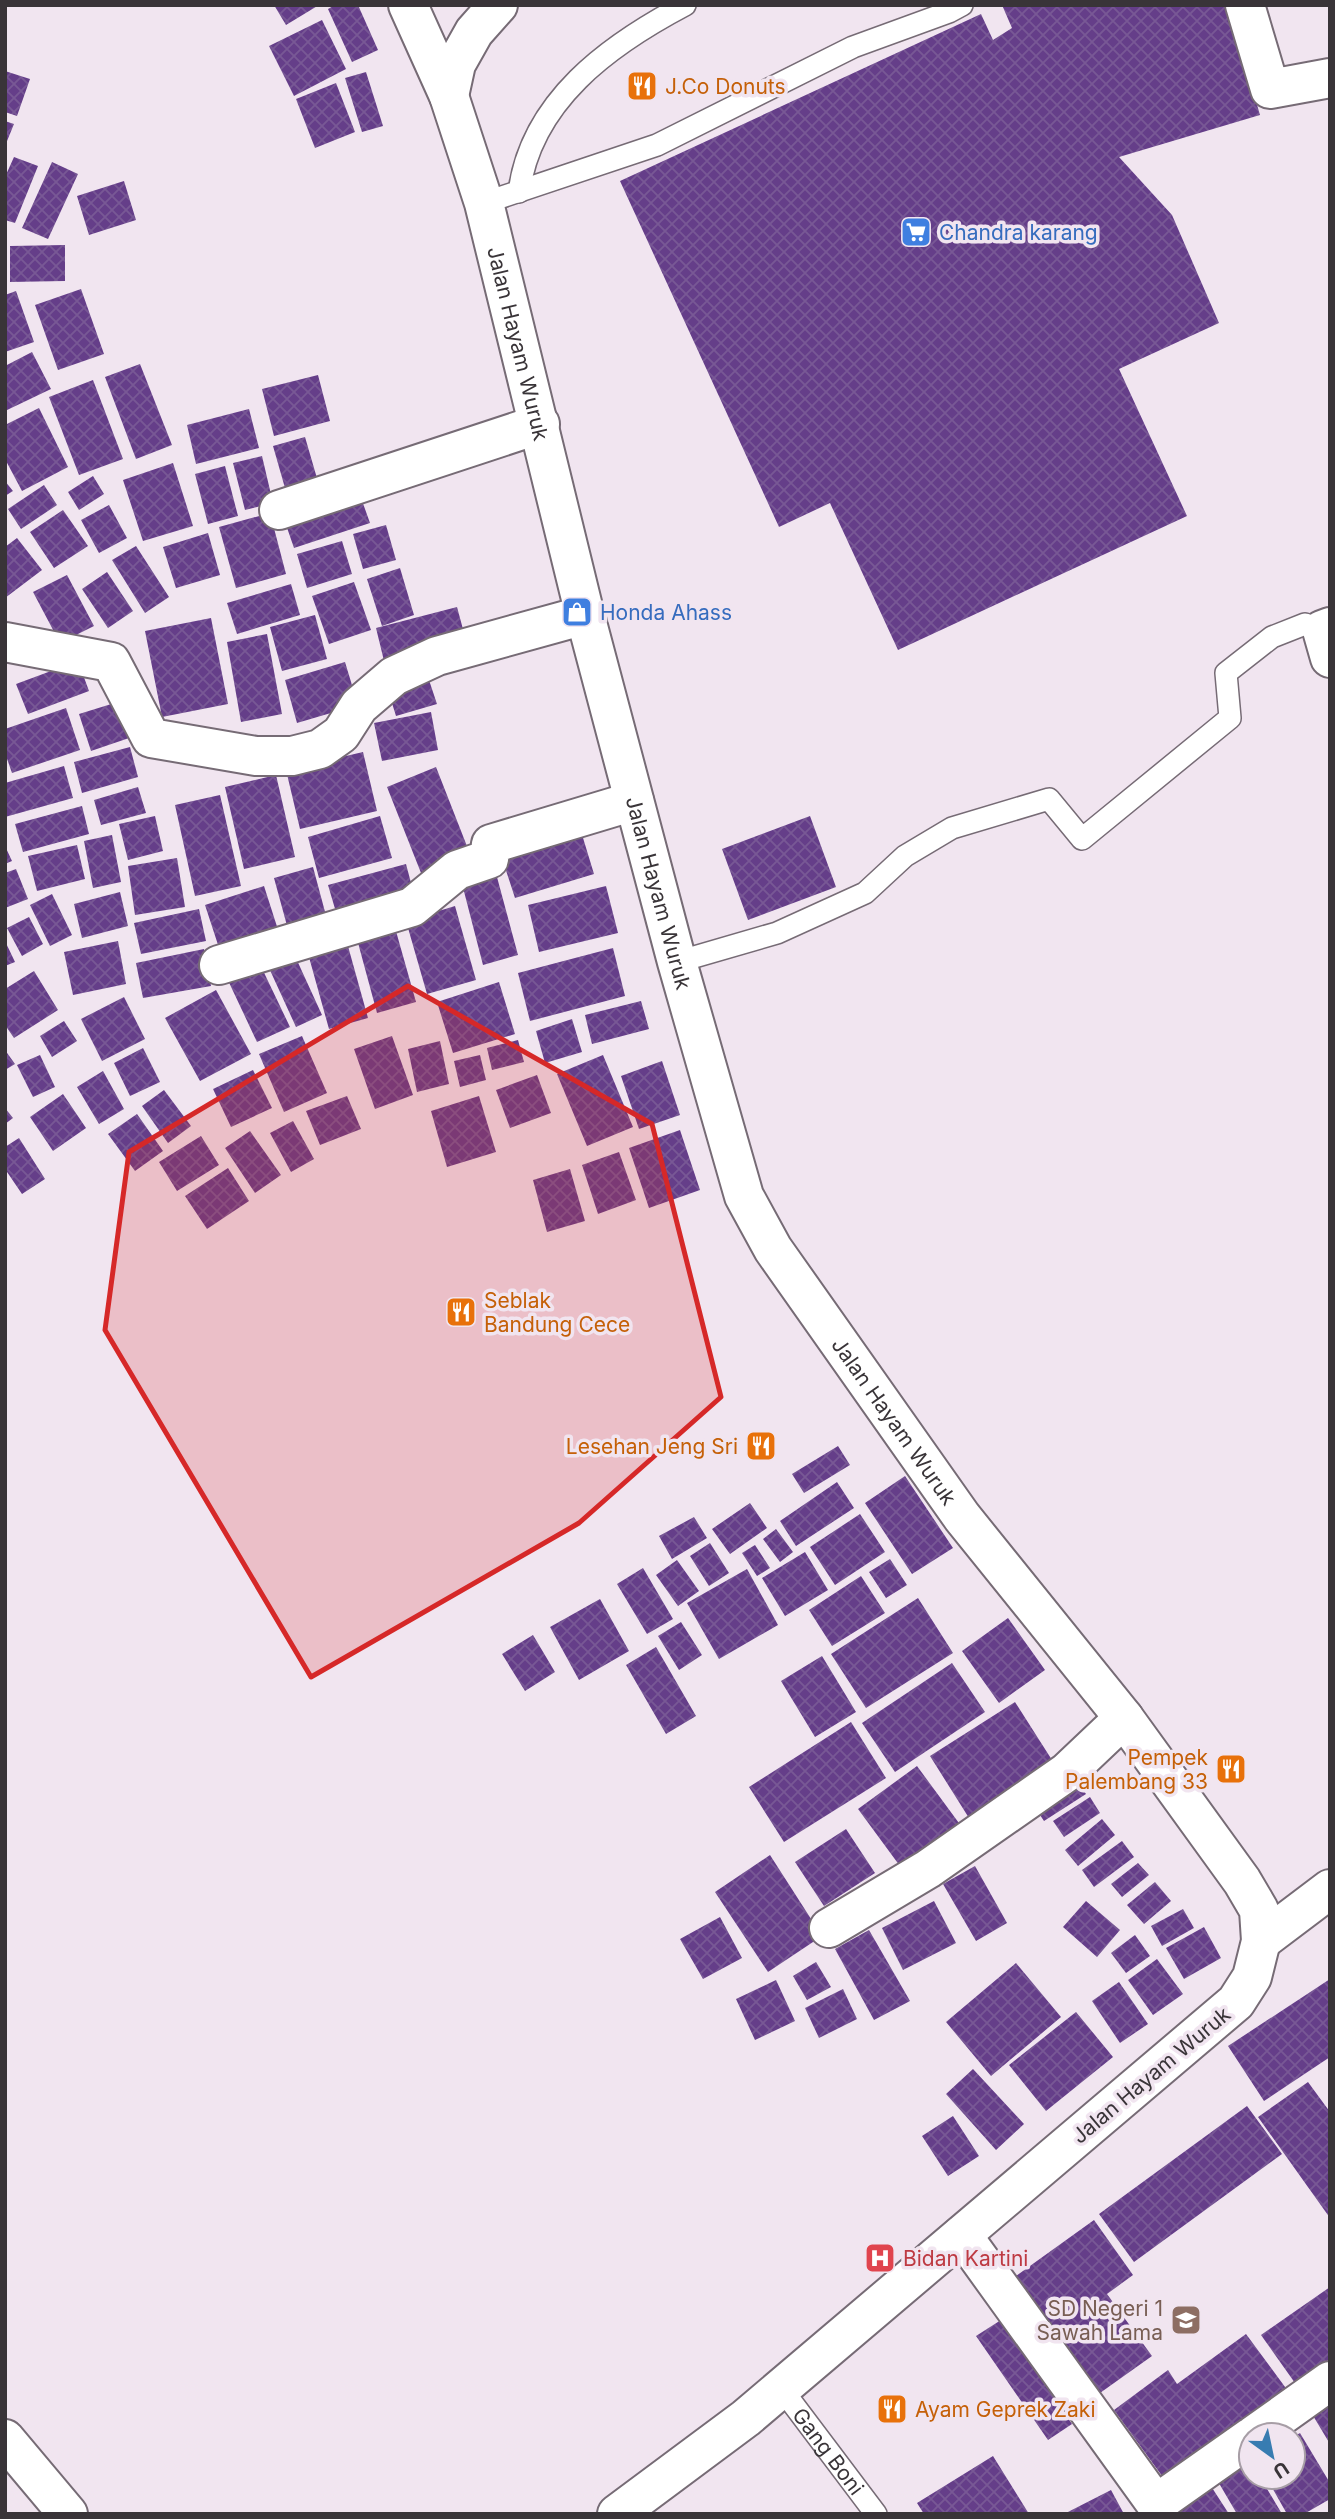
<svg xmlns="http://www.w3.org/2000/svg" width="1335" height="2519" font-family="Inter,sans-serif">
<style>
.building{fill:url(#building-cross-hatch)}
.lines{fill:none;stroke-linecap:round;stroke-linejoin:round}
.service-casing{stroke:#766b75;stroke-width:24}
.minor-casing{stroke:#766b75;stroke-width:42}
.tertiary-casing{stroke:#766b75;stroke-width:42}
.service{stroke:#fff;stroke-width:21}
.minor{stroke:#fff;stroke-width:38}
.tertiary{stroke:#fff;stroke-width:38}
.marked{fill:#d62828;fill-opacity:0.2;stroke:#d62828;stroke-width:5;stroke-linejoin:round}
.labels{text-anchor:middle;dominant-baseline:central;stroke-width:7;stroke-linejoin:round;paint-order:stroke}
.food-label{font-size:21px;fill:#c56008;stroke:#f1e5f0;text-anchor:start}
.shop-label{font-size:21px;fill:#366cbe;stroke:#f1e5f0;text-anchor:start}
.street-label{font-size:21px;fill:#393438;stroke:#f1e5f0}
.health-label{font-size:21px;fill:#be3a42;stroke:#f1e5f0;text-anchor:start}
.education-label{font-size:21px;fill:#785e54;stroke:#f1e5f0;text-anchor:end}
</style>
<defs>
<pattern id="building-cross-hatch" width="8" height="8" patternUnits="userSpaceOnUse" patternTransform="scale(1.75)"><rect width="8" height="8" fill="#653e89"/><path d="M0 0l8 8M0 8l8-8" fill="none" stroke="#785895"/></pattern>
</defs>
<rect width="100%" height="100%" fill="#f1e5f0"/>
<!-- building -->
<path class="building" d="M274,5H319L286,25Z
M335,5H358L378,50L352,62L328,9Z
M1002,5H1228L1260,115L1119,157L1172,215L1219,323L1119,369L1187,516L898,650L830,503L779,527L620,181L981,14L993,40L1012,28Z
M322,20L346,69L294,96L269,46Z
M5,71L30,79L17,116L5,112Z
M366,72L383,126L362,132L345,78Z
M336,83L355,132L315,148L296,99Z
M5,121L14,124L5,146Z
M14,157L38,166L15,223L5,220V177Z
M52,162L78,174L48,239L22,228Z
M124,181L136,220L89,235L77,196Z
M65,245V281L10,282V246Z
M81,289L104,354L58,370L35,305Z
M16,291L34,342L5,352V295Z
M32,352L51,389L5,411V366Z
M140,364L172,445L136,459L105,377Z
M318,375L330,421L274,436L262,389Z
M93,380L123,459L79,475L49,397Z
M39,408L68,467L22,491L5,459V425Z
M249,409L259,448L196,464L187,425Z
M305,437L321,492L289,502L273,446Z
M262,456L273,503L245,510L233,463Z
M173,463L193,526L143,541L123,480Z
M225,466L238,516L208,524L195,474Z
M93,476L104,494L79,510L68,492Z
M5,481L13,491L5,496Z
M44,485L57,505L21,529L8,509Z
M360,495L370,523L294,548L284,519Z
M109,505L127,538L99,553L81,520Z
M63,510L88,546L54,568L30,532Z
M270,513L286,574L236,588L219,527Z
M386,525L396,560L363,569L353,534Z
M208,533L220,575L176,588L163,547Z
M17,538L42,570L5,598V547Z
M342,541L352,574L307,588L297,554Z
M136,546L169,597L145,613L112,560Z
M400,568L414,615L382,626L367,579Z
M107,572L133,611L108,628L82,589Z
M67,575L94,626L60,643L33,592Z
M354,582L371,630L329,644L312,596Z
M291,584L300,615L237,634L227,603Z
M457,607L467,644L385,665L376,628Z
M315,615L327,659L282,671L270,627Z
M211,618L228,704L162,717L145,631Z
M267,634L282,714L241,722L227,642Z
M78,661L89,691L28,714L16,684Z
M345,662L358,705L297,723L285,680Z
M427,674L437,704L396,716L387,687Z
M121,701L132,737L91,751L79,714Z
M66,708L80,750L12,773L5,753V729Z
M431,712L438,750L382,761L374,723Z
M130,747L138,777L82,793L74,762Z
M363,752L377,811L300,829L286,770Z
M64,766L73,798L5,817V783Z
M436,767L472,859L423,878L387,787Z
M276,775L295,857L244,869L225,787Z
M138,787L146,813L101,825L94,800Z
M220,795L241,886L195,896L175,805Z
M82,806L89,834L23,852L15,824Z
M155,816L163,851L128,860L119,824Z
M380,816L392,858L319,878L308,837Z
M810,816L836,887L748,920L722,849Z
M580,828L594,874L515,898L500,852Z
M112,835L121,882L93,888L84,841Z
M77,845L85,879L37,891L28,856Z
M5,846L12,861L5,864Z
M177,858L185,907L135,915L128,866Z
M406,864L415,898L338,919L328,885Z
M494,866L518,955L483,965L460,876Z
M313,867L328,923L289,933L274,878Z
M16,869L28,899L5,908V873Z
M264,886L281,939L222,957L205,905Z
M606,886L618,933L539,952L528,905Z
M120,892L128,926L82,938L74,904Z
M52,894L72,935L50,946L30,905Z
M455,906L476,980L427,994L406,921Z
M199,909L206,941L141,954L134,923Z
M29,917L43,944L22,956L7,928Z
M392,917L416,1002L377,1013L354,928Z
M346,939L368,1018L329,1029L307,950Z
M5,941L15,962L5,966Z
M118,941L126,984L73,995L64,952Z
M613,948L625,996L530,1021L518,973Z
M204,949L211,986L143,998L136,963Z
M295,956L322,1015L296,1027L269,968Z
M257,958L290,1027L257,1042L225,974Z
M34,971L58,1010L14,1038L5,1025V989Z
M499,982L515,1034L453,1053L437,1002Z
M216,990L251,1054L200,1081L165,1018Z
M124,997L145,1039L102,1061L81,1019Z
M641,1001L649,1029L592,1044L585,1015Z
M572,1019L582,1052L545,1063L536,1031Z
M64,1021L77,1041L52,1057L40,1036Z
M302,1036L327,1093L284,1112L259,1054Z
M392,1036L413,1095L375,1109L354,1049Z
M518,1040L524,1062L492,1070L487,1048Z
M440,1041L449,1084L417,1092L408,1049Z
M143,1048L160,1082L130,1096L114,1063Z
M5,1050L15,1064L5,1070Z
M40,1055L55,1087L33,1097L17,1065Z
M480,1055L486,1080L460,1087L454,1061Z
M603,1055L633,1127L587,1146L557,1074Z
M662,1061L680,1115L639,1129L621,1076Z
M253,1070L272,1108L231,1127L213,1089Z
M103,1071L124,1109L99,1124L77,1087Z
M537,1075L551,1113L510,1128L496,1090Z
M164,1090L191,1126L168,1143L142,1106Z
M63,1094L86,1128L53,1151L30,1117Z
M347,1096L361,1129L320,1145L306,1111Z
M479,1096L496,1152L447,1167L431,1111Z
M5,1108L13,1118L5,1124Z
M137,1114L163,1151L135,1171L108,1134Z
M293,1121L314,1159L291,1172L270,1133Z
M680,1130L700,1190L649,1208L629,1148Z
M250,1131L281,1175L255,1193L225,1148Z
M201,1136L219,1165L177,1191L159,1162Z
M19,1138L45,1179L22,1194L5,1169V1147Z
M619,1152L636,1200L598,1214L582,1165Z
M228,1168L249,1201L207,1229L185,1196Z
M570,1169L585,1221L547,1232L533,1180Z
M838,1446L850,1465L804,1493L792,1474Z
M905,1476L953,1548L912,1574L865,1503Z
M837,1482L854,1508L796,1546L780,1521Z
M750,1503L767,1528L730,1554L712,1529Z
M860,1514L885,1552L835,1585L810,1547Z
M694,1517L707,1538L672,1559L659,1536Z
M776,1529L793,1552L780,1562L763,1539Z
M710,1543L729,1573L709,1586L690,1556Z
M755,1545L770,1568L757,1576L742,1553Z
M805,1552L828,1590L785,1616L762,1578Z
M890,1559L907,1585L886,1598L869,1572Z
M677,1560L699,1591L678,1606L656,1575Z
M643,1568L673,1619L647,1634L617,1584Z
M747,1569L778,1625L719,1659L687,1603Z
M861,1576L885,1613L832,1646L809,1610Z
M918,1598L953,1653L866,1708L831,1654Z
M600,1599L629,1651L579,1680L550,1627Z
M1008,1618L1045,1670L999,1703L962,1651Z
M681,1622L702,1655L679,1670L658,1636Z
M533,1635L555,1672L525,1691L502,1654Z
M656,1647L696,1716L666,1734L626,1665Z
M822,1656L856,1712L815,1737L781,1681Z
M952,1663L985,1712L895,1772L862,1723Z
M1015,1702L1059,1771L974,1826L930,1756Z
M851,1722L886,1778L784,1842L749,1787Z
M917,1766L967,1834L908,1877L858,1809Z
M1074,1776L1086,1794L1044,1821L1032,1803Z
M1090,1797L1100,1813L1064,1837L1053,1821Z
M1102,1819L1115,1835L1078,1866L1065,1850Z
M846,1829L875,1873L824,1906L795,1862Z
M1122,1841L1134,1857L1094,1887L1082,1870Z
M770,1855L822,1936L768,1972L715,1892Z
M1138,1863L1149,1875L1122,1897L1111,1884Z
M975,1866L1007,1923L976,1941L943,1884Z
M1155,1882L1171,1901L1144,1924L1127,1905Z
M934,1901L956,1943L903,1970L882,1928Z
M1086,1901L1120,1930L1097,1957L1063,1927Z
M1183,1909L1194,1928L1162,1946L1151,1926Z
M720,1917L742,1958L703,1979L680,1939Z
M1204,1927L1221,1958L1184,1979L1166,1948Z
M869,1930L910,2001L874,2020L835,1949Z
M1135,1935L1150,1956L1126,1973L1111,1953Z
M1157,1959L1183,1994L1153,2015L1128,1980Z
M816,1962L831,1987L807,2000L793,1976Z
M1016,1963L1061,2017L991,2076L946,2022Z
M1330,1979V2057L1264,2101L1228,2046Z
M776,1980L795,2021L755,2040L736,1999Z
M1119,1982L1148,2024L1120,2043L1092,2001Z
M843,1989L857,2019L819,2038L805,2008Z
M1076,2012L1113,2057L1046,2111L1009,2065Z
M973,2069L1024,2124L996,2150L946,2094Z
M1308,2082L1330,2112V2218L1258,2117Z
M1247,2106L1282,2154L1134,2262L1099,2214Z
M953,2116L979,2156L948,2176L922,2136Z
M1094,2220L1133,2275L1107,2294L1152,2356L1100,2393L1016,2276Z
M1330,2287V2359L1295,2383L1261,2335Z
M1001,2320L1072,2424L1048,2440L976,2336Z
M1246,2334L1288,2391L1165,2480L1114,2410L1168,2370L1177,2384Z
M1330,2404V2444L1312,2414Z
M1300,2433L1330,2483V2499L1304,2514H1287L1266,2477H1293V2437Z
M1246,2454L1251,2462V2477H1260L1282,2514H1237L1213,2473Z
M993,2456L1029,2514H924L917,2503Z
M1207,2480L1229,2514H1181L1173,2501Z
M1111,2490L1124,2514H1064Z"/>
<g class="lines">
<!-- service casing -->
<g class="service-casing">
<g id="service">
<path d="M519,192C531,101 609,45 685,5"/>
<path d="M484,203L657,145L853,47L949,12L962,5"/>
<path d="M677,962L777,933L865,893L905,856L952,828L1049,799L1082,839L1230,718L1226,673L1272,637L1305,624L1322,630"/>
<path id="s1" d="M781,2388L876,2514"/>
</g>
</g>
<!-- minor casing -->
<g class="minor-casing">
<path id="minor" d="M1245,5L1270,89L1330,78
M279,510L540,424
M1330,627L1322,630L1330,658
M5,642L111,662L151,738L256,756H292L320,749L341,734L359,706L394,676L437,656L585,615
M219,965L412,907L457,870L489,859L491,844L634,801
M829,1928L928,1869L1067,1772L1124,1718
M1261,1941L1330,1889
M962,2235L1156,2504L1251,2437
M1254,2435L1330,2381
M5,2439L68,2514"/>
</g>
<!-- tertiary casing -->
<g class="tertiary-casing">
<g id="tertiary">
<path id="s2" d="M408,5L449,96L484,203L585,615L677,962L744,1196L773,1249L962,1517L1124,1718L1242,1881L1259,1910L1261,1941L1252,1977L1236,2002L746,2418L617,2514"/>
<path d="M449,96L456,64L474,32L498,5"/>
</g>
</g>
<!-- service -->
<use href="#service" class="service"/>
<!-- minor -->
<use href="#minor" class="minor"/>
<!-- tertiary -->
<use href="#tertiary" class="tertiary"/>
</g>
<!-- marked area -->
<path class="marked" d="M408,986L652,1124L721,1397L579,1523L311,1677L105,1330L129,1152Z"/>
<!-- icons -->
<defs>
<g id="restaurant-square" transform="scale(1.575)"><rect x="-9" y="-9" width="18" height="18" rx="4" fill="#e8710a" stroke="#f1e5f0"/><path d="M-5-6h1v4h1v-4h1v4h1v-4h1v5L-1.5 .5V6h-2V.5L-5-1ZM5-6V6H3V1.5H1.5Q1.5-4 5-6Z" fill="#fff"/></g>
<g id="supermarket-square" transform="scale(1.575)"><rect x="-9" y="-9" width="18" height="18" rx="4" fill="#3f7fe0" stroke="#f1e5f0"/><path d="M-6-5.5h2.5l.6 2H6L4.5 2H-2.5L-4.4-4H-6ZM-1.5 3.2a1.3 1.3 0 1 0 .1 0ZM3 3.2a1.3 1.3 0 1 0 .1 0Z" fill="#fff"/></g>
<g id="shop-square" transform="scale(1.575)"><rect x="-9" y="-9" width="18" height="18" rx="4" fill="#3f7fe0" stroke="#f1e5f0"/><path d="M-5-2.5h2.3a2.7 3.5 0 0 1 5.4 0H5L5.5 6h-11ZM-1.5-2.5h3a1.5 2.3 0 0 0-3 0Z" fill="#fff"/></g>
<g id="hospital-square" transform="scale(1.575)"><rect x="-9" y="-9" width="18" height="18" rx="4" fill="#e0444e" stroke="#f1e5f0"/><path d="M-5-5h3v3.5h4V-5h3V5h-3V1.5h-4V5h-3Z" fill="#fff"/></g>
<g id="school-square" transform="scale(1.575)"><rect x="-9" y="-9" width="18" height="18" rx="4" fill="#8d6e63" stroke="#f1e5f0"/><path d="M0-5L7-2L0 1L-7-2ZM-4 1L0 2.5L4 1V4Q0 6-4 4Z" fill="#fff"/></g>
</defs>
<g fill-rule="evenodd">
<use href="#restaurant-square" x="642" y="86"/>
<use href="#supermarket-square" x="916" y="232"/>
<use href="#shop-square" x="577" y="612"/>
<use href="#restaurant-square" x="461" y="1312"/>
<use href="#restaurant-square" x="761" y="1446"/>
<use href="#restaurant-square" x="1231" y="1769"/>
<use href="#hospital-square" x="880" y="2258"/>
<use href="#school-square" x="1186" y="2320"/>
<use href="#restaurant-square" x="892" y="2409"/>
</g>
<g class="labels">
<!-- food labels -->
<g class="food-label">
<text x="665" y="86">J.Co Donuts</text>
<text x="484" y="1300">Seblak<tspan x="484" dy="24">Bandung Cece</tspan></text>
<text x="738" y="1446" text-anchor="end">Lesehan Jeng Sri</text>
<text x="1208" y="1757" text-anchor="end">Pempek<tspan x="1208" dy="24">Palembang 33</tspan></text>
<text x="915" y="2409">Ayam Geprek Zaki</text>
</g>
<!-- shop labels -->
<g class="shop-label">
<text x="939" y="232">Chandra karang</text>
<text x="600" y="612">Honda Ahass</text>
</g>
<!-- street labels -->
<g class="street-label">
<text stroke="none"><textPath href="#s2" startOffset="357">Jalan Hayam Wuruk</textPath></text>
<text stroke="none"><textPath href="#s2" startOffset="924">Jalan Hayam Wuruk</textPath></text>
<text stroke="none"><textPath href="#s2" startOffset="1510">Jalan Hayam Wuruk</textPath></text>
<text transform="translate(1151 2075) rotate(-40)">Jalan Hayam Wuruk</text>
<text stroke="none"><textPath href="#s1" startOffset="79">Gang Boni</textPath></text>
</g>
<!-- health labels -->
<g class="health-label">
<text x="903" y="2258">Bidan Kartini</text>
</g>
<!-- education labels -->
<g class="education-label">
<text x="1163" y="2308">SD Negeri 1<tspan x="1163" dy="24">Sawah Lama</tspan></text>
</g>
</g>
<!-- border -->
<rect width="1335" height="2519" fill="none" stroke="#393438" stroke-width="14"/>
<!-- north arrow -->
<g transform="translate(1272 2456) rotate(147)"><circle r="33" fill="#f1e5f0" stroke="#a79ea6" stroke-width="2"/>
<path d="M0-5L12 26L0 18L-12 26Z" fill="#377cb1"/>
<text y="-10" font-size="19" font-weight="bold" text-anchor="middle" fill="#393438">U</text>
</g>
</svg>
